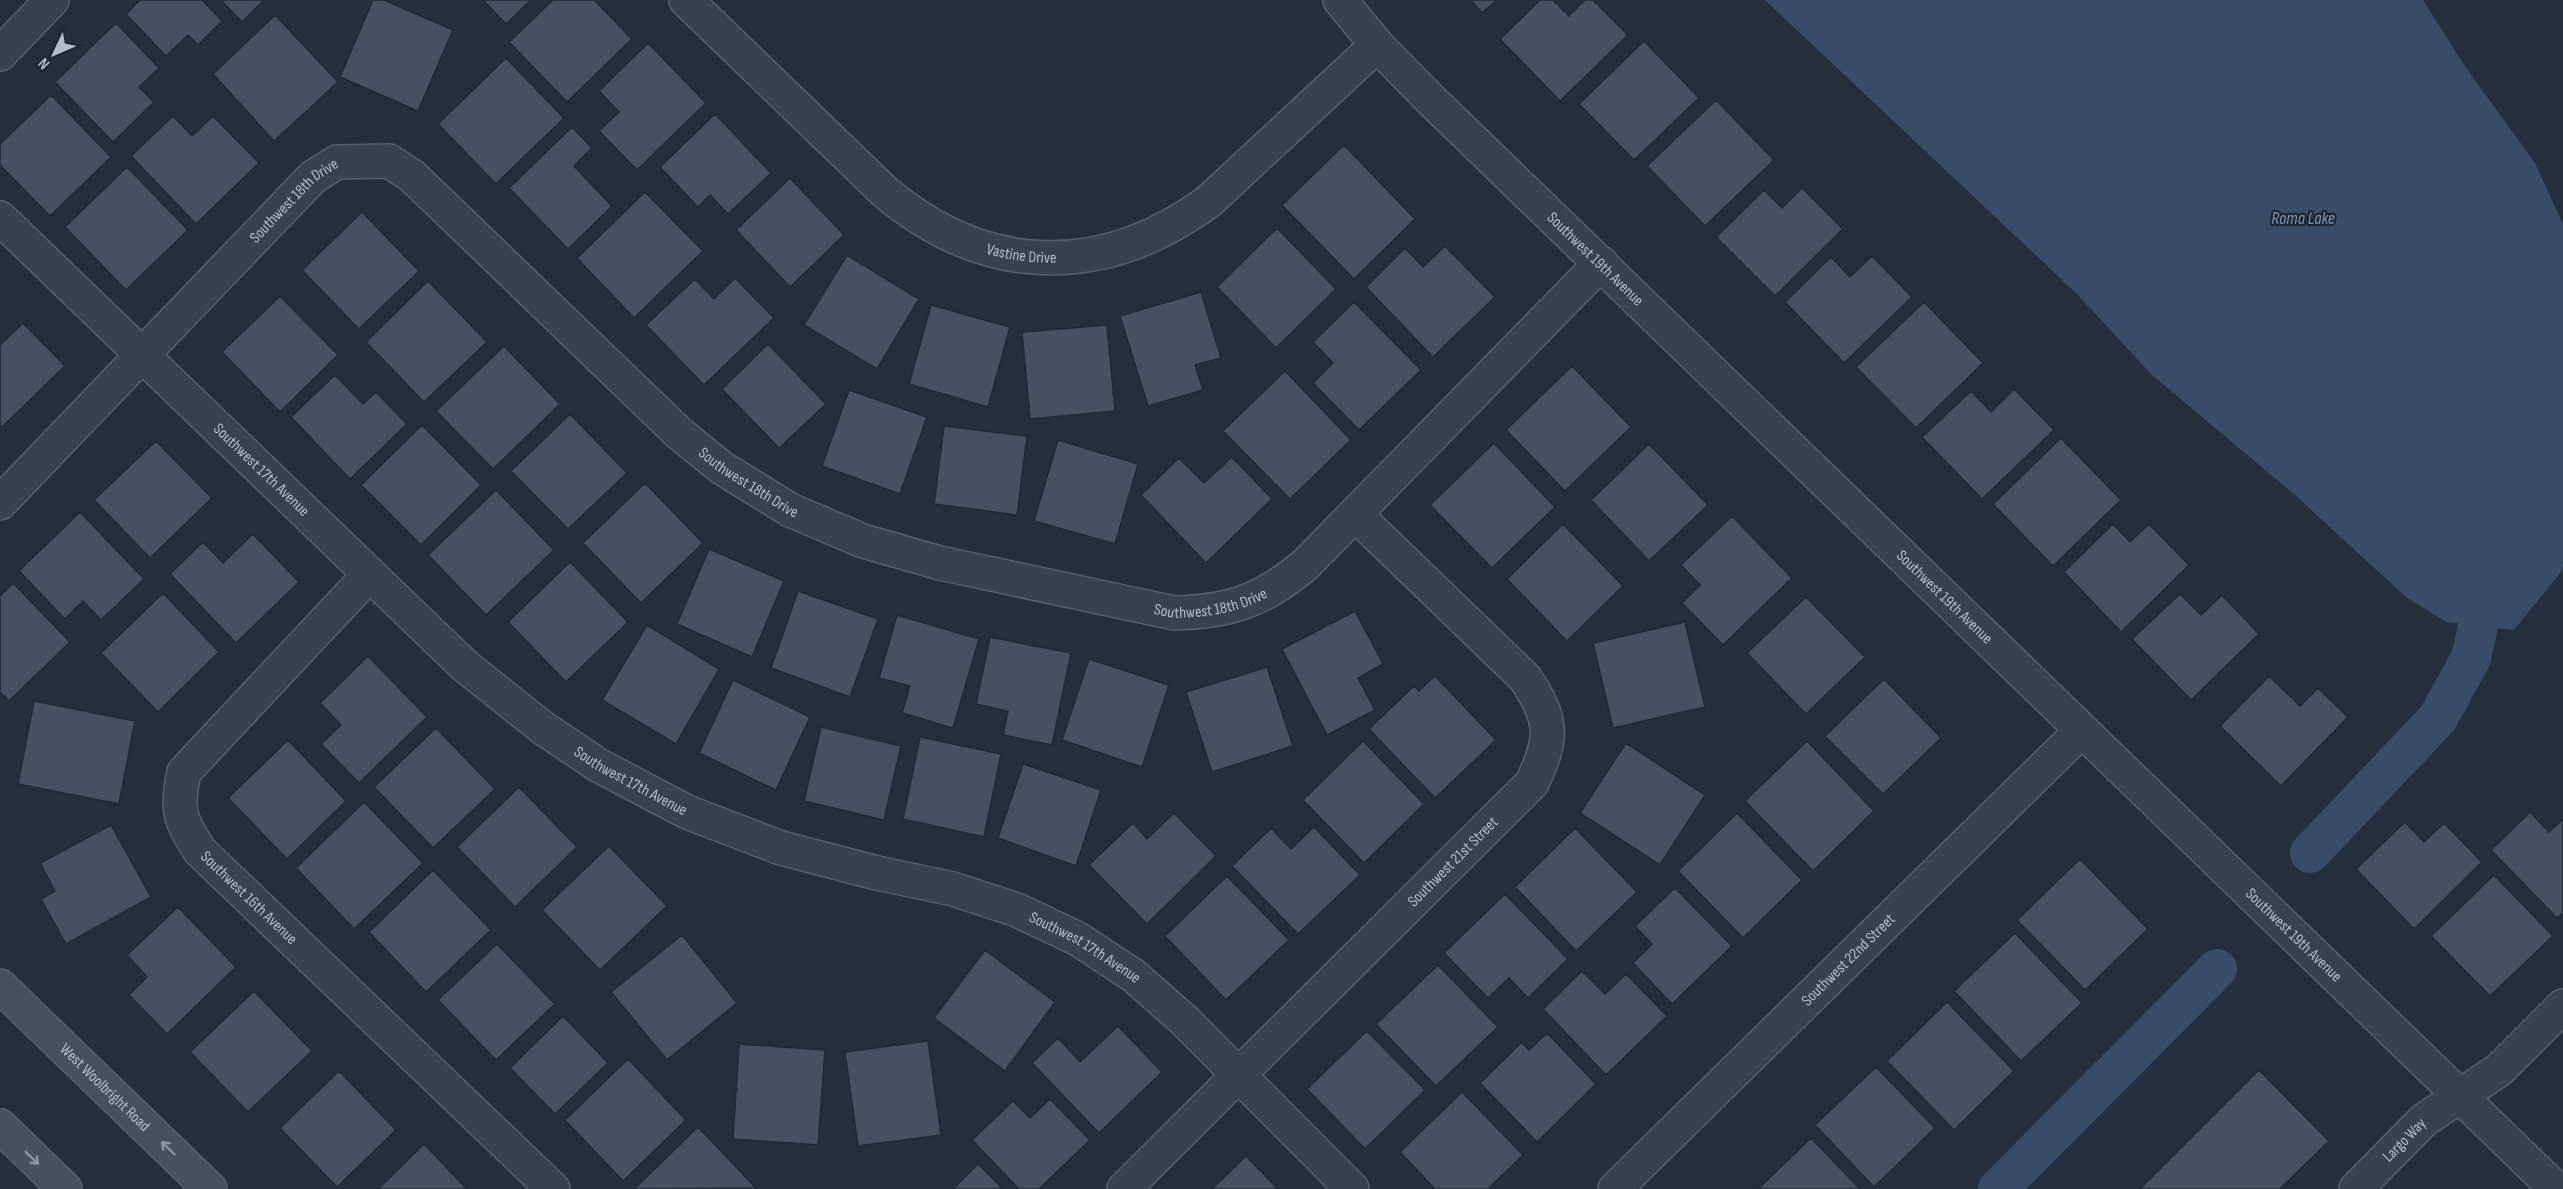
<svg xmlns="http://www.w3.org/2000/svg" width="2563" height="1189" font-family="'Sofia Sans Condensed',sans-serif">
<style>
.water{fill:#394c67}
.lines{fill:none;stroke-linecap:round;stroke-linejoin:round}
.canal{stroke:#394c67;stroke-width:40}
.building{fill:#455162;stroke:#1f2835;stroke-width:1.5}
.minor-casing{stroke:#565f6c;stroke-width:36}
.secondary-casing{stroke:#565f6c;stroke-width:36}
.minor{stroke:#38414e;stroke-width:33}
.secondary{stroke:#465061;stroke-width:33}
.oneway{stroke:#8e96a5}
.labels{text-anchor:middle;dominant-baseline:central;stroke-width:4.5;stroke-linejoin:round;paint-order:stroke}
.street-label{font-size:16px;fill:#b4bcc9;stroke:#1d2633}
.water-label{font-size:18px;font-style:italic;fill:#7c92b1;stroke:#1d2633}
</style>
<rect width="100%" height="100%" fill="#242f3e"/>
<!-- water -->
<path class="water" d="M1765,0H2423L2464,65L2535,163L2563,224V566L2561,572L2514,630L2446,622L2406,597L2296,496L2151,374L2077,294Z"/>
<g class="lines">
<!-- canal -->
<path class="canal" d="M2310,853L2438,718L2471,658L2478,626
M1998,1189L2217,969"/>
</g>
<!-- building -->
<path class="building" d="M140,0H202L222,21L198,45L188,35L166,56L126,14Z
M221,0H264L242,22Z
M373,0H384L453,30L418,111L340,77Z
M483,0H531L506,24Z
M553,0H594L632,39L567,102L509,42Z
M1471,0H1497L1482,13Z
M1540,0H1553L1569,16L1585,0H1593L1628,35L1560,101L1500,39Z
M275,15L338,82L274,141L213,74Z
M116,23L159,68L139,87L154,102L113,142L55,82Z
M1644,41L1699,98L1634,160L1579,104Z
M648,43L706,103L637,170L599,131L619,112L599,91Z
M506,58L564,118L496,184L438,124Z
M51,95L111,157L50,216L0,165V144Z
M1716,100L1774,160L1705,226L1647,166Z
M715,114L771,173L728,214L710,195L698,207L660,167Z
M173,116L192,136L213,116L259,163L196,224L131,156Z
M572,127L592,148L574,166L612,206L568,249L509,188Z
M1344,145L1415,219L1354,279L1282,205Z
M127,167L188,230L126,290L65,227Z
M790,178L844,235L790,287L736,230Z
M1802,188L1843,229L1775,296L1716,237L1764,190L1782,208Z
M645,192L703,251L634,318L577,258Z
M362,212L419,271L359,329L302,270Z
M1277,228L1336,289L1276,348L1217,287Z
M1445,246L1495,297L1433,357L1366,287L1405,248L1423,267Z
M847,255L919,299L877,369L804,325Z
M1872,256L1912,297L1844,363L1785,302L1831,257L1850,277Z
M735,278L774,318L704,385L646,325L695,279L714,299Z
M428,281L487,342L424,402L366,342Z
M1201,292L1221,358L1195,365L1203,390L1148,406L1120,316Z
M280,296L338,355L280,412L222,352Z
M1354,302L1421,370L1359,430L1313,383L1333,363L1313,342Z
M1924,302L1983,363L1916,428L1856,367Z
M931,305L1010,327L988,407L909,384Z
M23,323L65,366L2,427L0,425V345Z
M1107,325L1115,411L1030,419L1022,332Z
M768,344L826,404L779,448L722,389Z
M504,346L560,404L493,469L436,411Z
M1572,366L1631,427L1565,491L1506,430Z
M1285,371L1351,440L1290,499L1223,431Z
M335,375L363,404L376,392L407,424L350,479L291,417Z
M2014,389L2054,430L1982,499L1922,437L1971,391L1991,412Z
M849,390L927,417L900,494L822,466Z
M570,414L627,473L568,529L511,471Z
M422,425L481,485L421,545L361,485Z
M944,426L1027,436L1017,515L934,504Z
M2061,438L2121,500L2053,566L1993,504Z
M1058,440L1138,464L1115,544L1034,521Z
M156,441L212,498L150,558L94,500Z
M1494,443L1555,507L1492,568L1430,505Z
M1649,444L1708,505L1649,561L1591,500Z
M1232,457L1272,499L1206,563L1141,495L1179,458L1204,483Z
M645,483L703,543L641,603L583,543Z
M496,490L554,550L486,615L428,555Z
M80,512L144,579L101,620L83,601L65,619L19,571Z
M1732,516L1792,578L1723,645L1682,603L1700,585L1681,565Z
M1563,524L1623,586L1567,641L1507,579Z
M2113,524L2130,542L2149,524L2189,565L2121,632L2064,572Z
M253,534L299,582L236,643L170,574L203,542L223,563Z
M709,549L784,581L752,657L677,624Z
M570,562L628,622L566,682L508,622Z
M13,583L70,642L9,701L0,692V596Z
M798,591L878,619L850,697L771,668Z
M163,593L219,652L158,712L101,653Z
M2180,594L2201,615L2222,595L2259,634L2191,700L2132,639Z
M1806,597L1865,657L1806,714L1747,653Z
M1355,611L1383,664L1358,678L1375,710L1327,735L1282,649Z
M897,615L979,639L953,728L902,713L910,686L879,678Z
M1685,622L1705,707L1613,728L1593,643Z
M647,625L719,669L676,744L602,700Z
M990,637L1071,653L1052,745L1003,735L1008,711L976,704Z
M368,656L427,717L359,783L321,744L341,725L320,703Z
M1089,659L1169,685L1142,767L1062,740Z
M1267,667L1293,746L1212,772L1186,692Z
M1435,676L1496,740L1435,798L1369,729L1414,686L1419,691Z
M2269,676L2300,706L2318,688L2348,717L2281,786L2220,726Z
M1884,679L1941,738L1883,794L1825,736Z
M733,680L810,717L776,790L699,753Z
M34,701L135,721L119,804L18,784Z
M821,727L901,746L884,820L804,801Z
M436,728L495,789L433,848L374,787Z
M920,737L1001,754L984,837L903,819Z
M288,740L346,801L287,859L228,798Z
M1363,741L1424,804L1364,863L1303,800Z
M1807,741L1874,811L1813,871L1745,801Z
M1626,743L1705,795L1660,865L1580,813Z
M1023,764L1101,790L1076,866L998,838Z
M519,787L577,847L515,907L457,847Z
M364,802L423,863L354,929L296,868Z
M2530,812L2549,832L2563,819V913L2557,918L2491,850Z
M1174,813L1216,856L1147,924L1089,865L1133,823L1147,839Z
M1737,813L1802,880L1743,938L1678,871Z
M2405,822L2424,842L2444,823L2482,862L2414,929L2356,869Z
M111,825L151,897L66,944L41,899L55,891L40,863Z
M1314,827L1360,875L1298,934L1232,866L1271,828L1291,849Z
M1575,828L1637,892L1576,951L1515,887Z
M609,846L667,906L600,970L542,910Z
M2080,859L2148,929L2085,990L2017,920Z
M433,870L491,930L426,992L369,932Z
M2494,875L2553,936L2490,996L2431,936Z
M1227,876L1289,940L1226,1000L1165,936Z
M1675,888L1732,946L1672,1004L1633,963L1652,944L1635,926Z
M1505,894L1568,959L1528,998L1509,978L1488,998L1444,953Z
M178,907L236,967L167,1034L129,995L147,977L127,955Z
M2015,933L2082,1003L2021,1061L1954,991Z
M682,935L737,1003L667,1060L611,992Z
M497,944L555,1004L496,1060L438,1000Z
M985,950L1055,1002L1005,1071L934,1018Z
M1438,965L1498,1027L1436,1086L1376,1024Z
M1582,971L1605,994L1626,974L1667,1016L1606,1075L1543,1009Z
M254,991L312,1051L248,1112L190,1052Z
M1947,1002L2014,1071L1954,1130L1887,1061Z
M563,1016L608,1063L555,1114L510,1068Z
M1118,1026L1162,1072L1099,1133L1032,1063L1058,1038L1080,1062Z
M1367,1031L1425,1090L1365,1149L1307,1089Z
M1547,1033L1596,1084L1537,1142L1480,1083L1522,1042L1529,1050Z
M928,1041L941,1135L858,1146L845,1052Z
M739,1044L825,1050L818,1145L733,1139Z
M628,1059L686,1120L623,1181L565,1120Z
M1876,1067L1935,1128L1874,1187L1815,1125Z
M2259,1070L2329,1141L2280,1189H2140Z
M339,1071L396,1130L337,1187L280,1128Z
M1462,1092L1523,1155L1488,1189H1435L1400,1152Z
M1050,1099L1090,1140L1039,1189H1019L972,1140L1013,1101L1030,1118Z
M698,1127L756,1188L634,1189Z
M1811,1138L1860,1189H1758Z
M424,1144L467,1189H378Z
M1246,1156L1278,1189H1212Z
M978,1164L1003,1189H953Z"/>
<g class="lines">
<!-- minor casing -->
<g class="minor-casing">
<g id="minor">
<path id="s1" d="M686,0L885,192C986,277 1102,279 1208,202L1377,45"/>
<path id="s2" d="M1340,0L1377,45L1429,98L2556,1189"/>
<path d="M0,54L52,0"/>
<path id="s3" d="M0,218L465,666L543,728L598,765L687,812L781,848L877,873L953,889L1017,910L1078,939L1134,976L1185,1021L1352,1189"/>
<path id="s4" d="M0,503L313,177L337,162L389,161L412,176L680,434L722,468L790,510L863,541L940,563L1174,613C1230,612 1264,600 1306,564L1601,263"/>
<path id="s5" d="M369,575L184,772C176,809 179,819 200,851L553,1189"/>
<path id="s6" d="M1124,1189L1532,783C1553,738 1554,721 1525,678L1355,514"/>
<path id="s7" d="M1615,1189L2081,731"/>
<path id="s8" d="M2356,1189L2424,1120L2499,1070L2563,1006"/>
</g>
</g>
<!-- secondary casing -->
<g class="secondary-casing">
<g id="secondary">
<path id="s9" d="M0,986L210,1189"/>
<path d="M0,1126L65,1189"/>
</g>
</g>
<!-- minor -->
<use href="#minor" class="minor"/>
<!-- secondary -->
<use href="#secondary" class="secondary"/>
</g>
<!-- one-way arrows -->
<defs><path id="oneway-shaft" d="M-6 0H5M1.5-3L5.5 0L1.5 3" fill="none" stroke-width="1.6" stroke-linecap="round" stroke-linejoin="round" transform="scale(1.5)"/></defs>
<g class="oneway">
<use href="#oneway-shaft" transform="translate(168 1148) rotate(-136)"/>
<use href="#oneway-shaft" transform="translate(32 1158) rotate(44)"/>
</g>
<g class="labels">
<!-- street labels -->
<g class="street-label">
<text stroke="none"><textPath href="#s4" startOffset="422">Southwest 18th Drive</textPath></text>
<text stroke="none"><textPath href="#s1" startOffset="429">Vastine Drive</textPath></text>
<text stroke="none"><textPath href="#s2" startOffset="364">Southwest 19th Avenue</textPath></text>
<text stroke="none"><textPath href="#s3" startOffset="363">Southwest 17th Avenue</textPath></text>
<text stroke="none"><textPath href="#s4" startOffset="1016">Southwest 18th Drive</textPath></text>
<text stroke="none"><textPath href="#s2" startOffset="850">Southwest 19th Avenue</textPath></text>
<text stroke="none"><textPath href="#s4" startOffset="1502">Southwest 18th Drive</textPath></text>
<text stroke="none"><textPath href="#s3" startOffset="848">Southwest 17th Avenue</textPath></text>
<text stroke="none"><textPath href="#s6" startOffset="464">Southwest 21st Street</textPath></text>
<text stroke="none"><textPath href="#s5" startOffset="422">Southwest 16th Avenue</textPath></text>
<text stroke="none"><textPath href="#s2" startOffset="1336">Southwest 19th Avenue</textPath></text>
<text stroke="none"><textPath href="#s3" startOffset="1335">Southwest 17th Avenue</textPath></text>
<text stroke="none"><textPath href="#s7" startOffset="327">Southwest 22nd Street</textPath></text>
<text stroke="none"><textPath href="#s9" startOffset="146">West Woolbright Road</textPath></text>
<text stroke="none"><textPath href="#s8" startOffset="69">Largo Way</textPath></text>
</g>
<!-- water labels -->
<g class="water-label">
<text x="2303" y="218">Roma Lake</text>
</g>
</g>
<!-- north arrow -->
<g transform="translate(54 54) rotate(226)" stroke="#1d2633" stroke-width="4.5" paint-order="stroke">
<path d="M0-4.5L10 22L0 15L-10 22Z" fill="#b4bcc9"/>
<text y="-9" font-size="16" font-weight="bold" text-anchor="middle" fill="#b4bcc9">N</text>
</g>
</svg>
